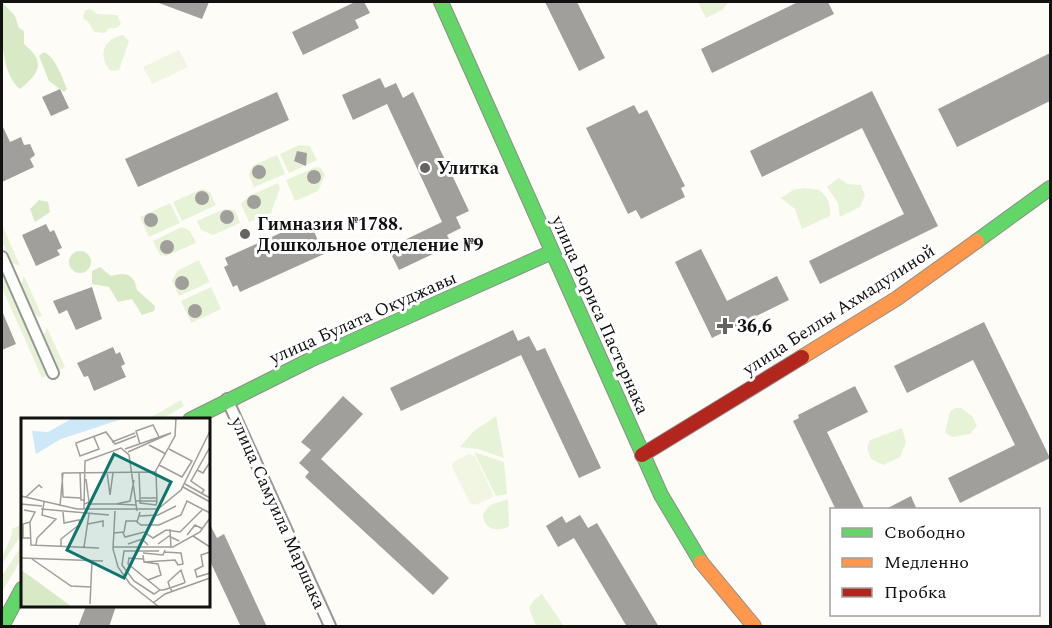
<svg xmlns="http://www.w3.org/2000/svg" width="1052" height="628" font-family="Spectral,serif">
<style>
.green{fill:#e7f3d7}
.forest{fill:#d8eac5}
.pitch{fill:#f0f6e1}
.building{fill:#a19f9c}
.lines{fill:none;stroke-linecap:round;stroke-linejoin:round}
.street-casing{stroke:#979795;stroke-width:14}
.fast-casing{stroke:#8e8d8b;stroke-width:16}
.slow-casing{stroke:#8e8d8b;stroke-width:16}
.jam-casing{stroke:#8e8d8b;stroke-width:16}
.street{stroke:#fffffe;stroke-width:10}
.fast{stroke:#63d668;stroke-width:14}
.slow{stroke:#ff974d;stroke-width:14}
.jam{stroke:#b3261e;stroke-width:14}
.poi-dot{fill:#646362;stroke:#fff;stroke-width:2}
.labels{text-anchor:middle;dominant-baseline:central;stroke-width:6;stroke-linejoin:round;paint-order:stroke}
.poi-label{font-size:18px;font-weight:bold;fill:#111;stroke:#fff;text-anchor:start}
.street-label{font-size:18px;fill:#111;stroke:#fff}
.inset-road{fill:none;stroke:#9f9e9b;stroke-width:1.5}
.view{fill:#0f766e;fill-opacity:0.15;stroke:#0f766e;stroke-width:3}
.inset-edge{fill:none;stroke:#111;stroke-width:3}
</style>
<rect width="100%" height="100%" fill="#fdfcf7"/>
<!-- green -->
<path class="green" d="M698,2H729L722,10L706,18Z
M91,9L97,14L117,15L121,24L116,28H109L105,33L94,32L89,23L83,18L85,10Z
M123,35L129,41L119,70L111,71C97,56 103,39 123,35Z
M299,145L310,146L317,160L289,173L280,154Z
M277,155L285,174L254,187L249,175L252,166Z
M316,167L321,168L325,175L318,191L295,201L286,180Z
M838,178L848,184L861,185L865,195L860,207L840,217L838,203L827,187Z
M278,183L280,188L271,213L249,222L241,204L249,196Z
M804,188L819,190C828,197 831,205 830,216L802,229L795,209L781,198L793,190Z
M202,189L210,192L216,205L182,221L173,202Z
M170,203L180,223L149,237L140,217Z
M224,209L235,210L240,223L213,235L201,230L197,221Z
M2,224L20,266L11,263L2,241Z
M182,227L190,231L196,243L166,256L160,255L153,241Z
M199,260L210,282L179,296L172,281L177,271Z
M24,276L42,316L39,317L34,314L21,284Z
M2,279L7,283L47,375L42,378L2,288Z
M211,287L221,309L191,323L181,301Z
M47,328L65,367L59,370L43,336Z
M181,400L184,406L162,419H148Z
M955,408H961L972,416L977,426L970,434L952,437L945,433L950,412Z
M496,416L504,458L478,449L460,447L474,431Z
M902,428L906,442L900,457L883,465L871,459L867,448L870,440Z
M474,452L504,462L507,494L496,496Z
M508,499L509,526C497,533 483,529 483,514L490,505Z
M22,524V534L2,564C1,551 12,543 12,529Z
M22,545V558L2,592V576Z
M542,594L564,626H536L529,608L534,600Z"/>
<!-- forest -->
<path class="forest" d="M2,2L15,16L19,28L24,31V44C46,62 40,73 20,89C0,73 1,29 2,2Z
M44,52C56,58 62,77 67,89L64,92L49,81L39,56Z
M39,200L48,202L50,212L35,222L30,209Z
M69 262a11 11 0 1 1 22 0a11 11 0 1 1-22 0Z
M100,267L111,276C125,272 134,273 137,290L155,306L154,311L142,315L132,299L118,302L109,287L92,284V271Z"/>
<!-- pitch -->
<path class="pitch" d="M179,50L188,67L152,84L143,67Z
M469,454L475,456L493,494L491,498L475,505L470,503L452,467L453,462Z"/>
<!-- building -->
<path class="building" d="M355,2H364L370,13L355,20L359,28L303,55L292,32Z
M545,2H577L605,58L579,71Z
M798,2H828L834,14L712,73L701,49Z
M159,3V2H209L202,19Z
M1050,53V101L957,147L938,109Z
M380,78L385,88L396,83L403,98L413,92L469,211L456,217L461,228L447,235L452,245L399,270L388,248L442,222L387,104L353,120L342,95Z
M60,89L69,108L51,116L42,97Z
M872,91L938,226L820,284L809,261L904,214L862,128L762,177L750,151Z
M277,92L289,120L138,187L125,159Z
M634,105L639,114L647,110L685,186L681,188L685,197L641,219L636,210L628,214L586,128Z
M2,125L10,142L21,137L24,145L30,144L35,155L30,159L34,167L2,182Z
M297,151L307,153L306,166L294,161Z
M252 172a7 7 0 1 1 14 0a7 7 0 1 1-14 0Z
M307 177a7 7 0 1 1 14 0a7 7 0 1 1-14 0Z
M195 198a7 7 0 1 1 14 0a7 7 0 1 1-14 0Z
M247 202a7 7 0 1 1 14 0a7 7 0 1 1-14 0Z
M220 217a7 7 0 1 1 14 0a7 7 0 1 1-14 0Z
M144 220a7 7 0 1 1 14 0a7 7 0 1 1-14 0Z
M309,220L324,254L240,292L237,285L233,287L224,267L228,265L225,258Z
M46,224L50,232L54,230L62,248L57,250L60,255L36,266L22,235Z
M160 247a7 7 0 1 1 14 0a7 7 0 1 1-14 0Z
M701,249L727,301L777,276L789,300L712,338L675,262Z
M175 283a7 7 0 1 1 14 0a7 7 0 1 1-14 0Z
M92,287L102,319L76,330L67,310L59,314L53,301Z
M188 311a7 7 0 1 1 14 0a7 7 0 1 1-14 0Z
M2,311L16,344L2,350Z
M984,322L1050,458L960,503L948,478L1015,445L973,360L907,393L894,366Z
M513,330L518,341L529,336L537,351L545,348L601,468L579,478L521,355L401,411L390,388Z
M113,347L116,354L120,352L125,364L121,366L126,377L94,391L88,376L84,377L77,363Z
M855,386L868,412L827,432L865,510H836L793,421L799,418L798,415Z
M343,396L363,414L321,459L449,578L433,595L305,477L309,472L299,463L311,450L301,442Z
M911,496L917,510H884Z
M580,515L588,528L597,523L659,627H627L574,538L558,547L546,526L562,516L566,523Z
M208,521L217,538L224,534L267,627H241L208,557Z
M86,606H116L109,627H78Z"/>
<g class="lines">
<!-- street casing -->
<g class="street-casing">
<path id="street" d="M2,257L53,373
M227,399L330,626"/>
</g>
<!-- fast casing -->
<g class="fast-casing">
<path id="fast" d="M441,2L661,495L701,562
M977,241L1050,188
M190,420L310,360L552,252
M2,626L22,589"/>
</g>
<!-- slow casing -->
<g class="slow-casing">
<path id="slow" d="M802,357L896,299L977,241
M701,562L754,626"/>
</g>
<!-- jam casing -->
<g class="jam-casing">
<path id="jam" d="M642,455L802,357"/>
</g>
<!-- street -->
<use href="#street" class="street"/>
<!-- fast -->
<use href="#fast" class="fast"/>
<!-- slow -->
<use href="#slow" class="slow"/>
<!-- jam -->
<use href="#jam" class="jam"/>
</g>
<!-- markers -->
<g class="poi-dot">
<circle cx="425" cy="168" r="6"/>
<circle cx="245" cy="234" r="6"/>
<path d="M722 317h6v6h6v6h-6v6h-6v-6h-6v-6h6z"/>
</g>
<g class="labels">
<!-- poi labels -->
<g class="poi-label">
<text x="437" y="168">Улитка</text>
<text x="257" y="224">Гимназия №1788.<tspan x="257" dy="21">Дошкольное отделение №9</tspan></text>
<text x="737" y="326">36,6</text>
</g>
<!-- street labels -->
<g class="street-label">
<text transform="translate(839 310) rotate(-33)">улица Беллы Ахмадулиной</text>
<text transform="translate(600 315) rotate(66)">улица Бориса Пастернака</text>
<text transform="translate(363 318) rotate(-24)">улица Булата Окуджавы</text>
<text transform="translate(278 513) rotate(66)">улица Самуила Маршака</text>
</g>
</g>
<!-- overview -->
<g transform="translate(21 418)">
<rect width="189" height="189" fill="#fdfcf7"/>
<path d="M0,152L13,161L51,189H0Z" fill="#d8eac5"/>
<path d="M52,0H104L40,21L15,36L11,13L27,14Z" fill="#cde8f7"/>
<path class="inset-road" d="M73,19L78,31L59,38L55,26V25L85,14L94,26L115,18M91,24L114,15M119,26L115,13L132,7L138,19M128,27L145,36M104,31L150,15L107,34M138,47L161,59L171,43L148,31M176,52L182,55L189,44M59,54L60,82H64M86,54L89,77L92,55M118,54L119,79M134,54L154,18L155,0M41,55L42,79L60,80M113,62L109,83L95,86L115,87M164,66L189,80M162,69L189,84M181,75L183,72L170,63L189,29M0,78L56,91H137L160,72L189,13M5,79L18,67L21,70M136,80H119V85L135,87L136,83M0,86L21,88M64,86L68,84L65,61M67,86H95M39,88L42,55L135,54L136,83H115M20,91L88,97M63,91L64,43L100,30L108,37L116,93M3,92L14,94L9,104L10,127L78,130M94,93L92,131L97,149L109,166L138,189M119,94L116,104L120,107H138L160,97L166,83L189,95M118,98L137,97L155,88M67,106L82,103V109M149,111L150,130M93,115L103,114L105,103H116M102,115L104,119L123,114L132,120L145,112L159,114L182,91M166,117L174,107L182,111M172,118L189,129M9,120H2V106L9,104M107,126L121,121L127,127M137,126L148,118L158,123M15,127L16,120L35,101L21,97L23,84M40,128V121L59,106L58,102L43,105L42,94M63,129L68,96M92,129H152L179,114L189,100M138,133H103L101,147L113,163L133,176L139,172H142L149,170L163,165L164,164L160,152L148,163L147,164L149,170L151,173M189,134L180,137L182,148L174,152L176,159L189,155M122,135L142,137L144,132M122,137L123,144L154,142L157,147L162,146L160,135L143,134M0,140L82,143M11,141L50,168L70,169M122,141L108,140L107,146L139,172M123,144L137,146L140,157L127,162M132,185L144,176L189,160M69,186L71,143"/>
<path class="view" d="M93,36L150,64L103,160L46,132Z"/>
<rect width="189" height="189" class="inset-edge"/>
</g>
<!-- border -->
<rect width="1052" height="628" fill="none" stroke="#111111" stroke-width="6"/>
<!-- legend -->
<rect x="830" y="508" width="210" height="108" fill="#ffffff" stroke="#a0a0a0" stroke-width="1.5"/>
<rect x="842" y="528" width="30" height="9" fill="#63d668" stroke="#a0a0a0" stroke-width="1.5"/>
<text x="884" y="538" font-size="18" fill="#111111">Свободно</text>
<rect x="842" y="558" width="30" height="9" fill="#ff974d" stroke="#a0a0a0" stroke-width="1.5"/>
<text x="884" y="568" font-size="18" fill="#111111">Медленно</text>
<rect x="842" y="588" width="30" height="9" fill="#b3261e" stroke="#a0a0a0" stroke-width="1.5"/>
<text x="884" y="598" font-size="18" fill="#111111">Пробка</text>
</svg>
